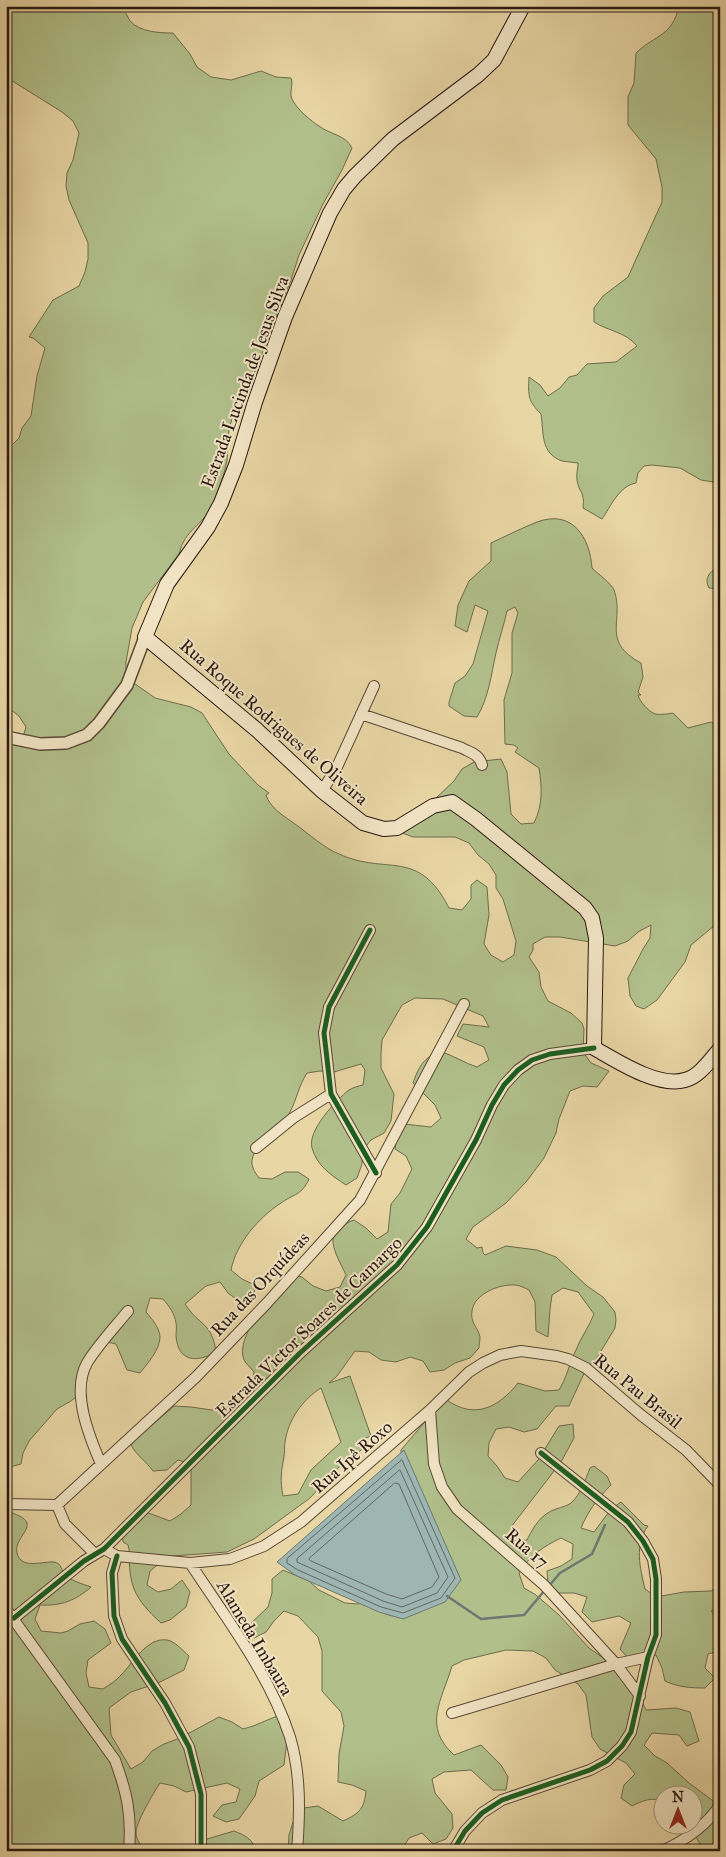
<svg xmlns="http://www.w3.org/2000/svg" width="726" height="1857" font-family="'IM FELL Great Primer',serif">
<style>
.green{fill:#b1bf8a;stroke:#6d6c4d;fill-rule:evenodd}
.water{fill:#9db6b2;stroke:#6f7771}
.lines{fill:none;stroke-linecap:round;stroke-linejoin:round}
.shore{stroke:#636761;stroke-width:1}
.stream{stroke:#6f7771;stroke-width:2.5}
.minor-casing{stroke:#594835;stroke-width:12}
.tertiary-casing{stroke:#594835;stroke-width:14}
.secondary-casing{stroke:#291810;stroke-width:16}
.minor{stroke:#f1e4c4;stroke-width:10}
.tertiary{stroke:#f1e4c4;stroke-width:11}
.secondary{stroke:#f1e4c4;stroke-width:14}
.cycleway-casing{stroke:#f1e4c4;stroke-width:8}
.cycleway{stroke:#1b5e20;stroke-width:5}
.labels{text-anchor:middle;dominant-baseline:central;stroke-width:4;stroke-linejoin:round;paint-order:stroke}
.street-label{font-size:18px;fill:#291810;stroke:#f1e4c4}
</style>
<rect width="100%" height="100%" fill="#e9d6a5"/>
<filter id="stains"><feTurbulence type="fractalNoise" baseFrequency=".004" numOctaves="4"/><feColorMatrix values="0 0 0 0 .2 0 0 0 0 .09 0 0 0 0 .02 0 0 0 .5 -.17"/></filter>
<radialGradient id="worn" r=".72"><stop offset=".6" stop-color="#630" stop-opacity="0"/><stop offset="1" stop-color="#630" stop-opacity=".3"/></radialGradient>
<!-- green -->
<path class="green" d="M6,6H122C125,11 127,16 130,21C140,32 159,33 173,33L190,54L197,67L211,77L231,80L261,71L276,77L291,78C294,86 288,93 293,101C298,110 311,121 319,126C329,134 346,135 352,148L342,170L323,204L299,255L291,280L252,379C242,394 232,413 229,431C227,441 228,452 227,461C224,475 219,489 214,502C205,525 184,529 179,554L143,602L132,628L126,662V675L131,681L155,698L191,707L202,713L229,754L258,785L269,793L266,795C270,808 284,816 295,824C309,834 324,848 339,854C387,876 418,847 449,908L462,910L471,899V885L477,880L487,887L489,915L484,944L491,955L503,962L514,955L516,941L503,899L496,888V875L489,864L478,855L469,843L455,837H413L400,832L454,781L462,769L474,762L501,759L507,772L511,814L521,824L534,823C543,805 542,787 539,768L515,752L518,748L514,745L505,744L504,700L512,673V633L518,613L515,607L507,611C504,625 499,639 496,653C491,675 489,697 477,717L464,716L449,706V702L455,683L465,676L473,664L488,611L475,605L467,632L455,626L458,605L469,581L491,561V543C506,536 522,528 537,522C572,509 590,537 592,568C598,574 611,583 614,590C625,620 600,641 641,663L643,677L638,692L641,695H638C640,702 648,711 655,714C660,715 668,714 673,713L688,728L711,722L720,726V921L691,945L685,962L657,1000L644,1009L636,1006L630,996L628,978L643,949L650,938L651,925L638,932L628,941L615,946L560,937H545L533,944V950L529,957L539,972L541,987L548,1001L571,1013L582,1023L584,1029L583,1052L591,1063L609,1071L597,1087L583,1086L570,1091L559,1119L556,1133L544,1158L526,1182L506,1203L473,1227L466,1239L477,1248L482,1247L483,1253L485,1255L506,1246L537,1250L556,1257L587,1286L603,1297L615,1312L616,1320L615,1328L595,1361L587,1367L569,1406H556L537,1429L524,1432L509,1427L496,1429L489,1443L488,1456L497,1466L505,1478L518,1482L538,1460L559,1426L573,1424L574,1438L561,1462L511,1527L514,1541L527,1540C534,1526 541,1514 556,1509C562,1507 567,1506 571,1503C581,1494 585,1480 590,1468L594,1466L607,1476L611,1485C598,1498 588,1511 581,1528L594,1532L611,1509L621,1502L644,1525L648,1526C634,1544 640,1568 645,1589L656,1597L684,1592L711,1591L720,1586V1609L711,1611L720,1622V1651L708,1654L705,1668L715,1678L705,1688C690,1688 678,1687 665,1681L662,1668L656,1655L629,1659L620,1649L631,1623L619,1616L592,1622L582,1612L587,1597L574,1593H559L548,1584L547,1571L561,1566L572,1559L573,1544L561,1538C544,1546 529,1556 519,1573L524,1588L536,1595L559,1615L589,1648L623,1672L633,1682L646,1710L676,1708L690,1712L699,1741L687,1746L679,1735L652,1733L644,1745L655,1756L667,1763L689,1783L720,1806V1851H704L689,1825L694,1824V1794H664L663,1802C653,1796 642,1801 632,1806L621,1798L624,1785L635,1774L626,1763L600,1749L592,1737L586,1695L578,1684L555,1670L546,1658L533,1651L506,1650L464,1660L452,1666C442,1700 422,1726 454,1755L481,1745L501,1765L508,1777L506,1790H493L471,1770L444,1772L432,1779L435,1793L452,1814L453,1828L446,1839L433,1844L422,1833L409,1838L401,1851H288L289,1835L294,1819L304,1808L318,1806L343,1821C360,1813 364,1809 366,1791L352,1785L338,1782L339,1754L344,1726L341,1712L322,1691V1651L318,1637L298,1616L284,1611L274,1621L266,1632L254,1638L247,1627L268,1607L272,1593V1579L283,1570L309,1581L319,1590L345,1603L358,1604L372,1600C380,1612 386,1617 401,1616V1450L428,1418L447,1400C475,1420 499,1407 518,1383L545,1391L559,1390C567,1377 569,1364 576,1350C581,1337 589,1327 594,1314L578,1292L563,1288L552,1295L550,1309L548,1337L536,1331L535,1302L529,1290C525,1288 519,1285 515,1285C499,1284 474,1294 472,1311C470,1323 478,1327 480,1337C480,1340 479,1345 479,1348L470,1358L455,1363L444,1370L430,1372L423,1361L410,1357L396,1362L381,1360L369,1352L355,1351L337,1376L329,1383L350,1376L371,1436L358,1441L362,1449L352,1459L339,1467L310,1498L254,1539L227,1552L173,1556L161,1562L150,1571L147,1585L158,1592L171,1589L182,1580L190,1592L186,1607L170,1620L161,1623C134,1598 129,1587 129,1549L128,1545L123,1542L122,1528L143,1511L170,1521L181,1514L191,1505V1464L178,1460L167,1470L153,1471C146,1461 137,1456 131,1445L136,1439L174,1406L191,1407L219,1411L233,1405L244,1396L252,1385L254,1372C251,1368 246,1364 244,1360C234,1336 275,1293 288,1275L302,1277L313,1286L326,1291L340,1287L346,1275C335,1251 320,1232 354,1220L366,1228L377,1239L388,1232L391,1204L400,1193L412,1169L406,1156L395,1149L397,1135L404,1124L431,1127L441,1118L435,1105L413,1083C419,1066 423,1059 439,1051C453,1055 464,1063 477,1067L489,1060L484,1047L457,1036L463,1024L489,1027L483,1016L443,999L415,998L402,1005L382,1040L381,1053V1068L394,1094L391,1121L384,1133L371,1140L362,1151V1164L357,1178L346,1185C331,1175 317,1166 312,1148C307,1131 336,1100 349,1090C352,1088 358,1086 363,1085L365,1070L361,1064L334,1072L320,1071L307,1073C298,1087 297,1099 290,1112C282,1128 245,1148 253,1168C254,1171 257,1175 259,1178L272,1179L285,1172H298L309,1179C301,1196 295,1193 281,1203C258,1218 236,1244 231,1270L242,1279L255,1285L254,1299L239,1301L228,1293L220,1282L206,1286L185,1304C199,1326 212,1322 216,1352C197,1363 178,1362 176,1336C176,1332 177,1327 176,1323C175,1314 169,1306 163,1299L150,1298L146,1312C151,1318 160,1328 160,1337C160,1350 147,1364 140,1373L127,1370L116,1344L102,1341L90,1350L82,1392L71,1401L57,1409L29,1441L23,1453L21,1464L6,1468V745L22,740L26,727L19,716L6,706V451L19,438L22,428L31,416L37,376L45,348L33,338L29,337L53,300L79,286L85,272L88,259V243L69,200L66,186L67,173L73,160L79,133L73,121L62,112L6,77ZM321,1388L341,1442L311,1470L298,1494L283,1496C280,1480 281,1472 284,1457C285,1452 284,1447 285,1442C288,1420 303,1399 321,1388Z
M679,6H720V483L701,480L680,468L652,465L644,466L638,473L636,483C619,486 611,506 602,519L583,508C585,491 579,493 577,480C576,475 578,468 578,463C573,462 567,462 562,461C540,453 544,433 541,414C528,401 528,396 529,377L540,385L548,396L560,388L569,377L577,375L587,364L616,362L637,346C626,332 608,331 594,322V308L603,296L628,277L662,202V187L656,159L628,125V97L634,83L636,53C656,34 672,37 679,6Z
M717,568H720V589L709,588C704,579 709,572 717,568Z
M6,1511C51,1524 9,1535 18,1556C24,1569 44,1561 54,1562C62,1563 61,1571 66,1576C72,1581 83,1584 91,1587C75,1601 61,1606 40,1605L35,1619L41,1631L61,1633L68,1631L80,1624L94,1621L105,1629L111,1643L88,1660L86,1673L89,1687L103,1689C109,1685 116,1681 121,1675C133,1663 147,1637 167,1640C175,1641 183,1651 189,1656L184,1670L158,1683L131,1692L109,1708L111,1735L131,1769L143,1762L152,1751L164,1744L180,1738L219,1717L232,1722L243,1729C257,1726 267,1719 281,1715L287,1739L284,1765L259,1781L255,1796L239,1819L226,1822L213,1816L222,1805L236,1802L240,1789L227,1783L186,1792L174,1786L160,1783C154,1792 135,1824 136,1833C136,1839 141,1845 144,1851H6Z
M234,1831C244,1835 254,1839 255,1851H184L207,1839Z"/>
<!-- water -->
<path class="water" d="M404,1450L461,1580L445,1602L403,1619L379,1612L295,1575L277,1562Z"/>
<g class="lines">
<!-- shore -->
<path class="shore" d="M402,1460L455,1578L441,1598L403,1613L381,1607L298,1570L287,1563V1559Z
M400,1470L448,1577L437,1593L402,1607L383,1601L297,1562V1559Z
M395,1483L399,1484L439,1577L432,1587L402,1599L386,1594L311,1561L309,1559Z"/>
<!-- stream -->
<path class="stream" d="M549,1586L560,1573L592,1554L605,1525
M447,1596L481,1619L524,1615L545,1590"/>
<!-- minor casing -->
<g class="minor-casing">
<path id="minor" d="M361,714L462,748C471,753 479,754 482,765
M322,791L337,767L374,686
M370,930L329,1007L324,1033L331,1094L376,1173
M256,1148L293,1118L331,1094
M430,1410L434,1464L442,1487L457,1509L544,1585L616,1664L640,1696
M101,1464C89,1436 71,1392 87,1363C97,1346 115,1327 128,1311
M6,1504L57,1505L196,1377L267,1303L360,1200L464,1004
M57,1505L65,1524L95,1554
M104,1549L117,1556L190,1563L230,1559L264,1546L301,1522L430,1410L469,1372L483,1363L500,1355L521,1351L557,1356L568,1359L586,1368L641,1415L686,1450L720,1485
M117,1556L112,1573L114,1616L122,1639L165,1703L189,1747L201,1794V1851
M190,1563C226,1618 270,1675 290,1737C301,1774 300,1814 297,1851
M6,1609L115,1760C127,1793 132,1815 129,1851
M14,1618L84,1561L104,1549L300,1353L397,1265L427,1227L476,1140L492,1105L504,1085L518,1070L532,1060L550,1054L594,1048
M452,1713L616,1664L648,1657
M453,1851L465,1831L482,1813L502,1800L590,1770L607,1761L622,1746L631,1732L648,1657L656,1635V1579L653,1559L643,1541L628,1522L541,1453
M662,1851C684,1841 706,1826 720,1805"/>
</g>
<!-- tertiary casing -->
<g class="tertiary-casing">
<path id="tertiary" d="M6,737L40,744L66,743L87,735L99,723L127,685L145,637"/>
</g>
<!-- secondary casing -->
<g class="secondary-casing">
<path id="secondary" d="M523,6L494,60L478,75L393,139L355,176L344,189L330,213L285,317L255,402L236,465L221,503L208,527L167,584L145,637L257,730L322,791L363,823L384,829L397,828L433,806L452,802L476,819L585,908L592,918L596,938L594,1048C617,1061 658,1088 685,1080C700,1076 710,1060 720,1049"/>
</g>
<!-- minor -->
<use href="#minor" class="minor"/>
<!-- tertiary -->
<use href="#tertiary" class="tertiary"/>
<!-- secondary -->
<use href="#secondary" class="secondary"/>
<!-- cycleway casing -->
<g class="cycleway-casing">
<path id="cycleway" d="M370,930L329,1007L324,1033L331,1094L376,1173
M117,1556L112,1573L114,1616L122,1639L165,1703L189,1747L201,1794V1851
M14,1618L84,1561L104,1549L300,1353L397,1265L427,1227L476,1140L492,1105L504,1085L518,1070L532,1060L550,1054L594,1048
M453,1851L465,1831L482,1813L502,1800L590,1770L607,1761L622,1746L631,1732L648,1657L656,1635V1579L653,1559L643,1541L628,1522L541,1453"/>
</g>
<!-- cycleway -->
<use href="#cycleway" class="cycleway"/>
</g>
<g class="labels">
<!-- street labels -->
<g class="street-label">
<text transform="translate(245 382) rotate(-70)">Estrada Lucinda de Jesus Silva</text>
<text transform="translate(274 722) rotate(41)">Rua Roque Rodrigues de Oliveira</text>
<text transform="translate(260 1284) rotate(-47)">Rua das Orquídeas</text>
<text transform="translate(309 1327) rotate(-44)">Estrada Victor Soares de Camargo</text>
<text transform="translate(638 1391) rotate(39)">Rua Pau Brasil</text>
<text transform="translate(352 1457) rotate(-41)">Rua Ipê Roxo</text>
<text transform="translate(527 1548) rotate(41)">Rua 17</text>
<text transform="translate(255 1638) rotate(59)">Alameda Imbaura</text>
</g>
</g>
<!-- margin -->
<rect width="726" height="1857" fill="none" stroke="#e9d6a5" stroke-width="25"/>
<rect x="8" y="8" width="711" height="1842" fill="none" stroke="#291810" stroke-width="2.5"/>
<rect x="12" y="12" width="701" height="1832" fill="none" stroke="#291810"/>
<!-- north arrow -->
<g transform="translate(678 1810)"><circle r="24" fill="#f1e4c4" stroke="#a1927c"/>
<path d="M0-4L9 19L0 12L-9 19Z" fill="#8f2418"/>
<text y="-8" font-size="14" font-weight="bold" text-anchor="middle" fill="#291810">N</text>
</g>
<rect width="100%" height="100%" filter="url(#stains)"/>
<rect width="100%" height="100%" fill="url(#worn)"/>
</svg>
